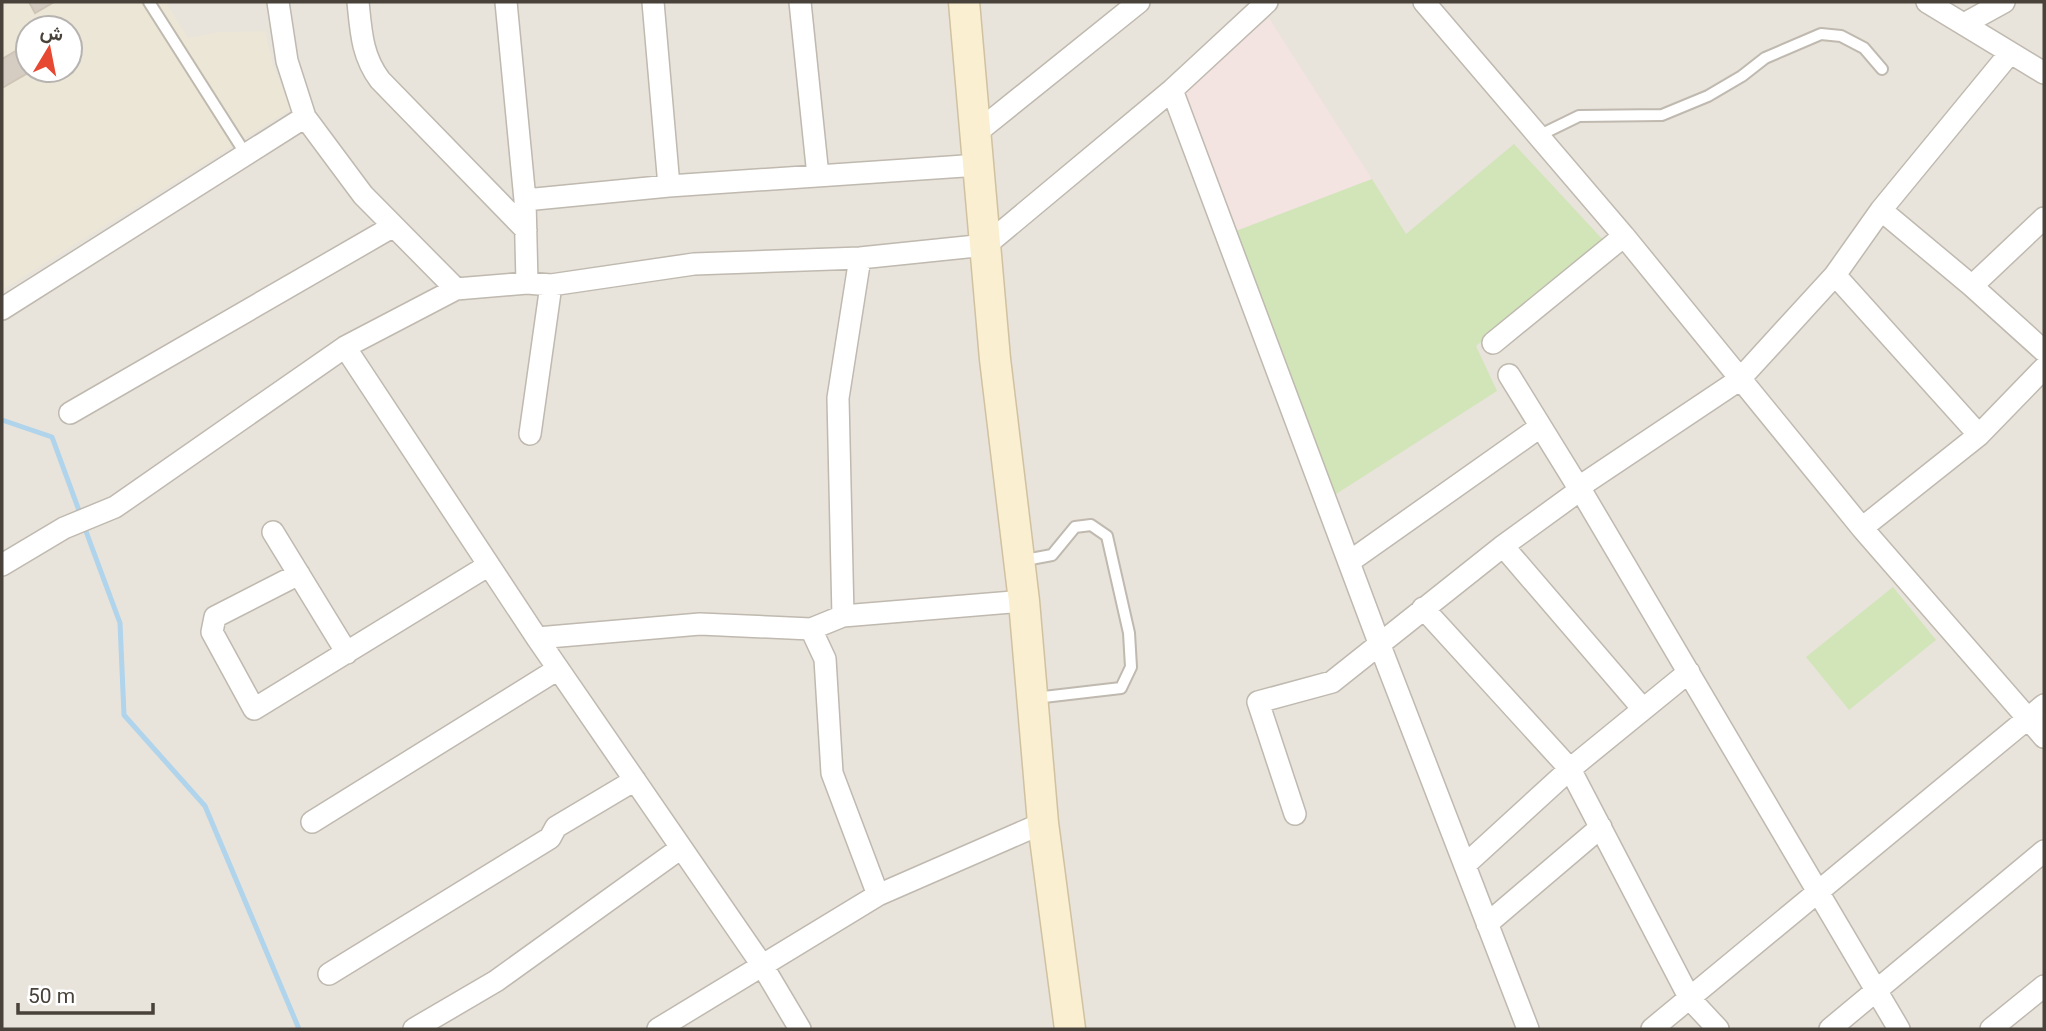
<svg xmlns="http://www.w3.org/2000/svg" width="2046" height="1031" font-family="Roboto,Vazirmatn,sans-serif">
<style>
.residential{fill:#e8e3db;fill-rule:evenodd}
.education{fill:#ece6d7;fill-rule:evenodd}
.medical{fill:#f3e3e1}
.green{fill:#d2e5b9}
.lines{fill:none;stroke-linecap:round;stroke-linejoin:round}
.stream{stroke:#afd4eb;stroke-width:5}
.building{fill:#d5cdc2;stroke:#cfc5b6;stroke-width:2}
.service-casing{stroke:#bfb9af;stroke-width:14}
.minor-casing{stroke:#bfb9af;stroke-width:24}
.secondary-casing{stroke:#d0c2a0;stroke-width:33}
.service{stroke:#fff;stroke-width:10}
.minor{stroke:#fff;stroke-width:21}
.secondary{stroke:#faefd0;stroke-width:30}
</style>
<rect width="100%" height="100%" fill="#f4f2ec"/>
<!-- residential -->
<path class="residential" d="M2,2H2044V1029H2ZM28,28H70V70H28Z"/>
<!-- education -->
<path class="education" d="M2,2H166L188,38L220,32L265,31L273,65L291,109L2,290ZM28,28H70V70H28Z"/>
<!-- medical -->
<path class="medical" d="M1269,18L1372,179L1236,231L1182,90Z"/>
<!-- green -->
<path class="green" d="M1514,144L1605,242L1476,346L1497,391L1333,496L1236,231L1372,179L1406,234Z
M1893,587L1936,640L1849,710L1806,657Z"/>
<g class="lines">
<!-- stream -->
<path class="stream" d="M2,420L52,437L81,516
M84,526L120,623L124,715L205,806L299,1029"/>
</g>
<!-- building -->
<path class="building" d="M29,2H54L35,13Z
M26,45L28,70H33L2,88V59Z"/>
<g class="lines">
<!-- service casing -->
<g class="service-casing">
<path id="service" d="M149,2L245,153
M1538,136L1579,116L1662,115L1708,96L1742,76L1765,58L1821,34L1841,36L1864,48L1882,69
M1020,561L1052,555L1075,527L1091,525L1107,536L1129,633L1131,667L1121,688L1035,698"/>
</g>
<!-- minor casing -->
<g class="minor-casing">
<path id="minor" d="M278,2L287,61L305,117L363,195L456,289L527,283L551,285L694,264L860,258L986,245L1172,90L1267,2
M358,2C361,32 362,56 380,80L526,230
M506,2L525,200L527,283
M653,2L669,186
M800,2L818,176
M1424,2L1624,236L1862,528L2044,737
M1927,2L2044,73
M1964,24L2004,2
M1172,90L1384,656L1528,1029
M976,133L1139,2
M525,200L669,186L979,165
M1881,210L1972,286L2044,351
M1835,275L1979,435
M1972,286L2044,218
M2,309L305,117
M1493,343L1624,236
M345,347L537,638L762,965L800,1029
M1509,375L1580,490
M70,413L392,227
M530,434L551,285
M1579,487L1899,1029
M1862,528L1979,435L2044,368
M273,532L347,653
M1503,546L1643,709
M1349,562L1540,427
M2,565L64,528L115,507L345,347L456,289
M299,574L215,617L212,632L254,709L489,565
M1423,608L1570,769L1690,999L1718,1029
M843,616L838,398L860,258
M811,629L825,659L832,773L878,895
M537,638L700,624L811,629L843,616L1024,601
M1295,814L1258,702L1332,682L1503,546L1580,490L1579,487L1739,380L1835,275L1881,210L2010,53
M312,822L558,669
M1465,865L1570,769L1689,672
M1487,924L1601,827
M329,974L550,838L556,827L635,780
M414,1029L496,981L681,848
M658,1029L878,895L1043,823
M1652,1029L2044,705
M1830,1029L2044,851
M1991,1029L2044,986"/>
</g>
<!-- secondary casing -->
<g class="secondary-casing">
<path id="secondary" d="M964,2L995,359L1024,601L1043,823L1070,1029"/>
</g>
<!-- service -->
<use href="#service" class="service"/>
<!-- minor -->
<use href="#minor" class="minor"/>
<!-- secondary -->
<use href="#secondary" class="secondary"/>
</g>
<!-- border -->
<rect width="2046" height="1031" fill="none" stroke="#48423a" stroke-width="7"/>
<!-- north arrow -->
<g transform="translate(49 49) rotate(10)"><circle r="33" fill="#ffffff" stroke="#b6b3b0" stroke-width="2"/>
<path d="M0-5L12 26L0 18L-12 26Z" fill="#e74831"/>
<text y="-10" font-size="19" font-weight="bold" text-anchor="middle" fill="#48423a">ش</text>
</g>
<!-- scale -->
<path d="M18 1003v10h135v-10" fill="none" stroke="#48423a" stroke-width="3.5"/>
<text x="28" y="1003" font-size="21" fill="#48423a" stroke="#ffffff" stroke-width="5" paint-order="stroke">50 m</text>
</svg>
